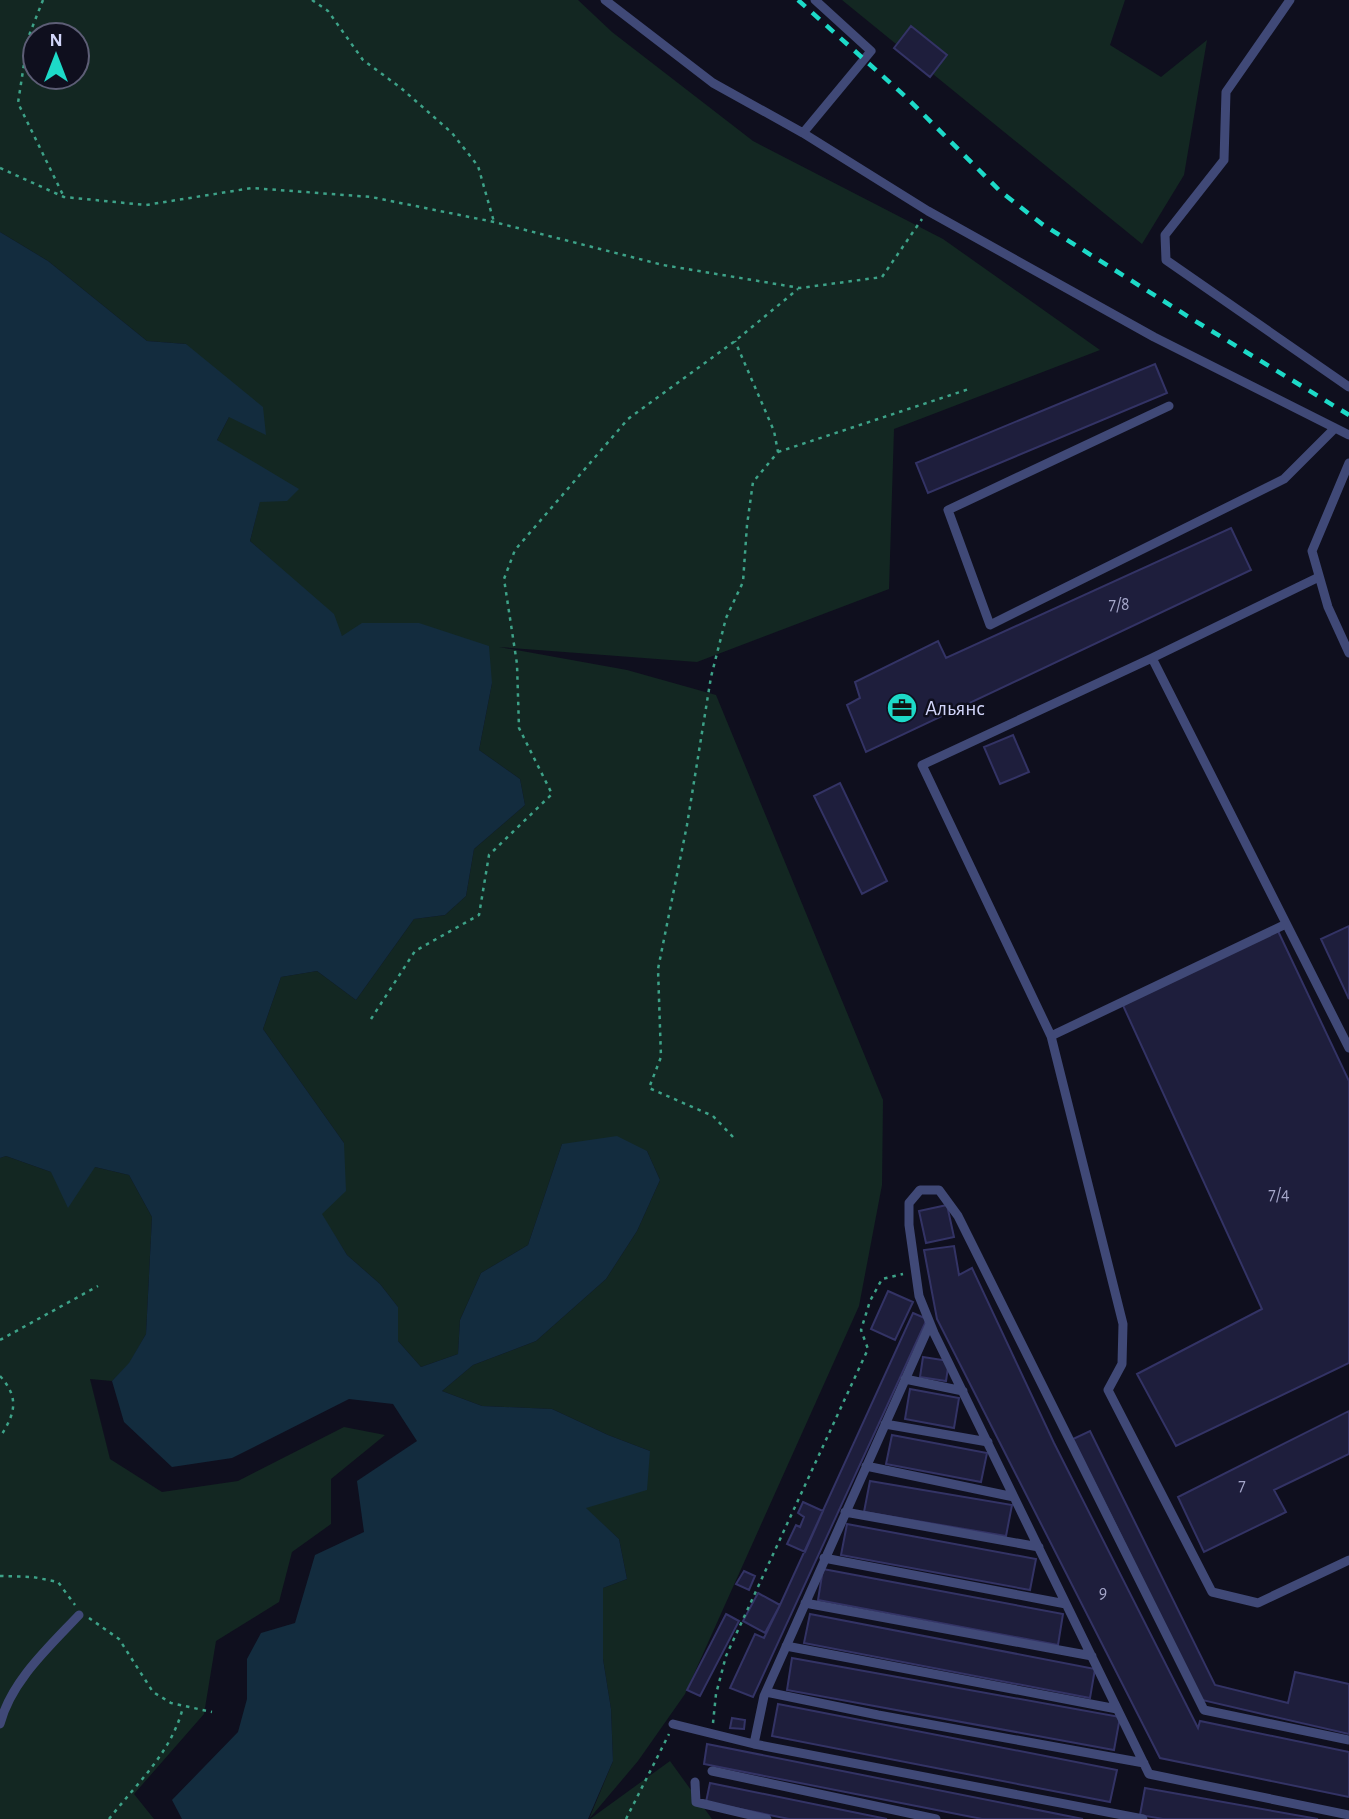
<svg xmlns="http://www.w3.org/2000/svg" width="1349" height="1819" font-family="'Alegreya Sans',sans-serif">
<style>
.green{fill:#132722;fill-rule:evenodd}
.water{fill:#132c3e}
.building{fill:#1e1e3c;stroke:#333365;stroke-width:2}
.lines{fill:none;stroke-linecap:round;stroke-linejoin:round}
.path{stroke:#3da288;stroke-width:2.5;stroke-dasharray:3.5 5;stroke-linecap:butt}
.service{stroke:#404977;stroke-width:9}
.rail{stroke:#1ddac8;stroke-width:4.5;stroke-dasharray:10 9;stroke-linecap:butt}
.labels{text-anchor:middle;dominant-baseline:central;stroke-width:5;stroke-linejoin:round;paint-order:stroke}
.number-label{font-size:18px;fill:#a5a7ca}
.poi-label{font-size:21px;fill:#d2d5f9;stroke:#0f0f1e;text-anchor:start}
</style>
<rect width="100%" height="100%" fill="#0f0f1e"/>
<!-- green -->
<path class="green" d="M0,0H578L612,32L753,141L943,239L1100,350L894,429L889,589L697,662L499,647L627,670L716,695L883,1100L882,1185L859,1306L685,1694L638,1761L589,1819L613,1761L611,1709L603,1659V1588L627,1579L619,1539L585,1508L650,1451L608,1435L552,1409L482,1406L442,1391L473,1365L536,1341L606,1279L637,1231L660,1180L647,1151L562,1144L528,1245L481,1273L460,1320L458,1354L421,1367L398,1341V1307L380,1284L347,1255L321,1214L344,1143L263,1029L281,977L317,971L356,1000L414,919L445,915L466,896L474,849L525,805L520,779L479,750L492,683L342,636L279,567L250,541L260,501H287L217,440L229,417L186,344L147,341L48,261L0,232ZM35,35H77V77H35Z
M842,0H1125L1110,45L1161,77L1207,40L1184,175L1142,244Z
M6,1156L51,1172L95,1167L129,1175L152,1217L146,1334L129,1364L112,1381L90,1379L110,1459L162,1492L238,1481L344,1427L385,1435L331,1479V1524L292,1552L279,1602L216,1641L204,1714L134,1794L154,1819H0V1158Z
M670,1761L712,1819H590Z"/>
<!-- water -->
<path class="water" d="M0,232L48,261L147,341L186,344L263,407L266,435L229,417L217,440L299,489L287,501L260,502L250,541L334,614L342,636L362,623H419L489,646L492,683L479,750L520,779L525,805L474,849L466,896L445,915L414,919L356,1000L317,971L281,977L263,1029L344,1143L346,1191L322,1214L347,1255L380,1284L398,1307V1341L421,1367L458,1354L460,1320L481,1273L528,1245L562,1144L617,1136L647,1151L660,1180L637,1231L606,1279L536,1341L473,1365L442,1391L482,1406L552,1409L608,1435L650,1451L647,1490L586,1508L619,1539L627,1579L603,1588V1659L611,1709L613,1761L588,1819H182L172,1800L238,1732L247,1699V1659L261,1633L295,1623L315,1555L364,1532L357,1481L417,1441L393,1404L349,1399L232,1458L172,1467L124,1422L112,1381L129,1363L146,1334L152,1217L129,1175L95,1167L68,1208L51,1172L6,1156L0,1158Z"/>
<!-- building -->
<path class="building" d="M911,26L947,55L930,77L894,48Z
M1155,364L1167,393L928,493L916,463Z
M1231,528L1251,570L866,752L847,705L860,698L855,682L938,641L946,658Z
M1013,735L1029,772L1000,784L984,747Z
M840,783L887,881L862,894L814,796Z
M1349,926V999L1321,939Z
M1278,931L1349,1081V1363L1176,1446L1137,1374L1262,1309L1121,1001Z
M947,1205L954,1237L926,1243L919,1211Z
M954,1246L959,1275L972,1268L1054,1443L1198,1728L1200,1721L1349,1752V1797L1160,1758L937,1319L924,1250Z
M888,1291L913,1302L895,1340L871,1329Z
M913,1313L927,1319L753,1697L730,1688L755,1634L764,1638L780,1605Z
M923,1357L949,1361L946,1381L920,1377Z
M910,1389L959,1398L954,1428L905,1419Z
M1349,1411V1454L1274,1490L1286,1512L1204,1552L1178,1497Z
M1090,1431L1215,1685L1288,1703L1295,1672L1349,1684V1734L1202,1700L1073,1439Z
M892,1435L987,1453L981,1482L886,1464Z
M870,1481L1012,1505L1006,1536L864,1512Z
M803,1502L823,1511L805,1552L787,1544L796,1525L800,1527L804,1517L798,1513Z
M847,1524L1036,1559L1030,1590L841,1555Z
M823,1569L1063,1614L1058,1645L818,1600Z
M744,1571L755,1576L749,1590L736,1584Z
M758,1593L780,1605L765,1633L743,1621Z
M726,1614L739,1621L700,1696L687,1690Z
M810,1614L1095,1669L1090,1698L804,1643Z
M792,1658L1120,1717L1114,1750L787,1690Z
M778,1704L1117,1770L1110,1802L772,1736Z
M732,1718L745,1720L744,1729L730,1728Z
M707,1744L1083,1819H982L704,1764Z
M710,1783L887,1819H789L706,1802Z
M1145,1788L1318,1819H1163L1140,1815Z"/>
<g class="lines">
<!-- path -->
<path class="path" d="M43,0L28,38L18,103L64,197
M312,0L328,11L363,60L401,88L452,133L478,166L494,222
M0,168L64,197L146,205L252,188L371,197L494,222L663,265L800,288L882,277L922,219
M778,452L969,389
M371,1019L415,951L479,915L489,855L552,794L519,728L517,664L504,579L515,550L628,419L735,341L798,289
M733,1137L713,1116L649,1088L661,1057L658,969L687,825L711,677L726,618L743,582L747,525L753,482L778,452L774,431L735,341
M0,1340L98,1286
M0,1376C20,1398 15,1414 0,1437
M0,1576L33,1577L58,1582L75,1605
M89,1618L119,1639L153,1692L171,1703L212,1712
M713,1723L716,1694L726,1656L868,1349L861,1330L870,1301L882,1279L903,1274
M109,1819C137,1783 172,1752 183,1707
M626,1819L669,1734"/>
<!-- service -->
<path class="service" d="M605,0L713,83L803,133L928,211L1154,337L1349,435
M1290,0L1226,92L1224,160L1165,235L1166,260L1349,387
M803,133L871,51L815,0
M1169,406L948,510L990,625L1284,479L1335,428
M1349,463L1312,551L1328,607L1349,653
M1319,577L1152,658L1349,1048
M1152,658L922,765L1051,1036L1286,924
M1051,1036L1123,1324L1122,1364L1108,1390L1212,1592L1258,1603L1349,1560
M905,1379L963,1391
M885,1424L988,1442
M866,1466L1014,1497
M845,1512L1039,1547
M824,1558L1066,1604
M805,1603L1092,1656
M786,1646L1117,1709
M766,1692L878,1715L1144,1763
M0,1724C11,1681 50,1646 79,1615
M673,1724L754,1744L1143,1819
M1349,1740L1204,1710L958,1216L939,1190H920L909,1203V1225L919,1296L934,1333L1149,1774L1349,1815
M754,1744L764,1696L930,1324
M712,1771L936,1819
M695,1782L696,1802L767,1819"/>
<!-- rail -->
<path class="rail" d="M798,0L906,97L1000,191L1042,224L1192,319L1349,415"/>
</g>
<!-- icons -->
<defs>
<g id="office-disc" transform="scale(1.575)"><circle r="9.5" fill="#1ddac8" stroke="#0f0f1e"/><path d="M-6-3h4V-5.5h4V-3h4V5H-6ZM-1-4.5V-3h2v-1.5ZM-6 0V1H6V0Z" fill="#111"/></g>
</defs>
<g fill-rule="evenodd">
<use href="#office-disc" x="902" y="708"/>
</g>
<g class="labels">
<!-- number labels -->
<g class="number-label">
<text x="1119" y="605">7/8</text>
<text x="1279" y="1195">7/4</text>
<text x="1242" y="1486">7</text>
<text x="1103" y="1593">9</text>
</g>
<!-- poi labels -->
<g class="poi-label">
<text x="925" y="708">Альянс</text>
</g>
</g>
<!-- north arrow -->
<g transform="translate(56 56)"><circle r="33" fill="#0f0f1e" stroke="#5d5e76" stroke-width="2"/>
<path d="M0-5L12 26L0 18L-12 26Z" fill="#1ddac8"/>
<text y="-10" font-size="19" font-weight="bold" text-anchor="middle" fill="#d2d5f9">N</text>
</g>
</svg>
